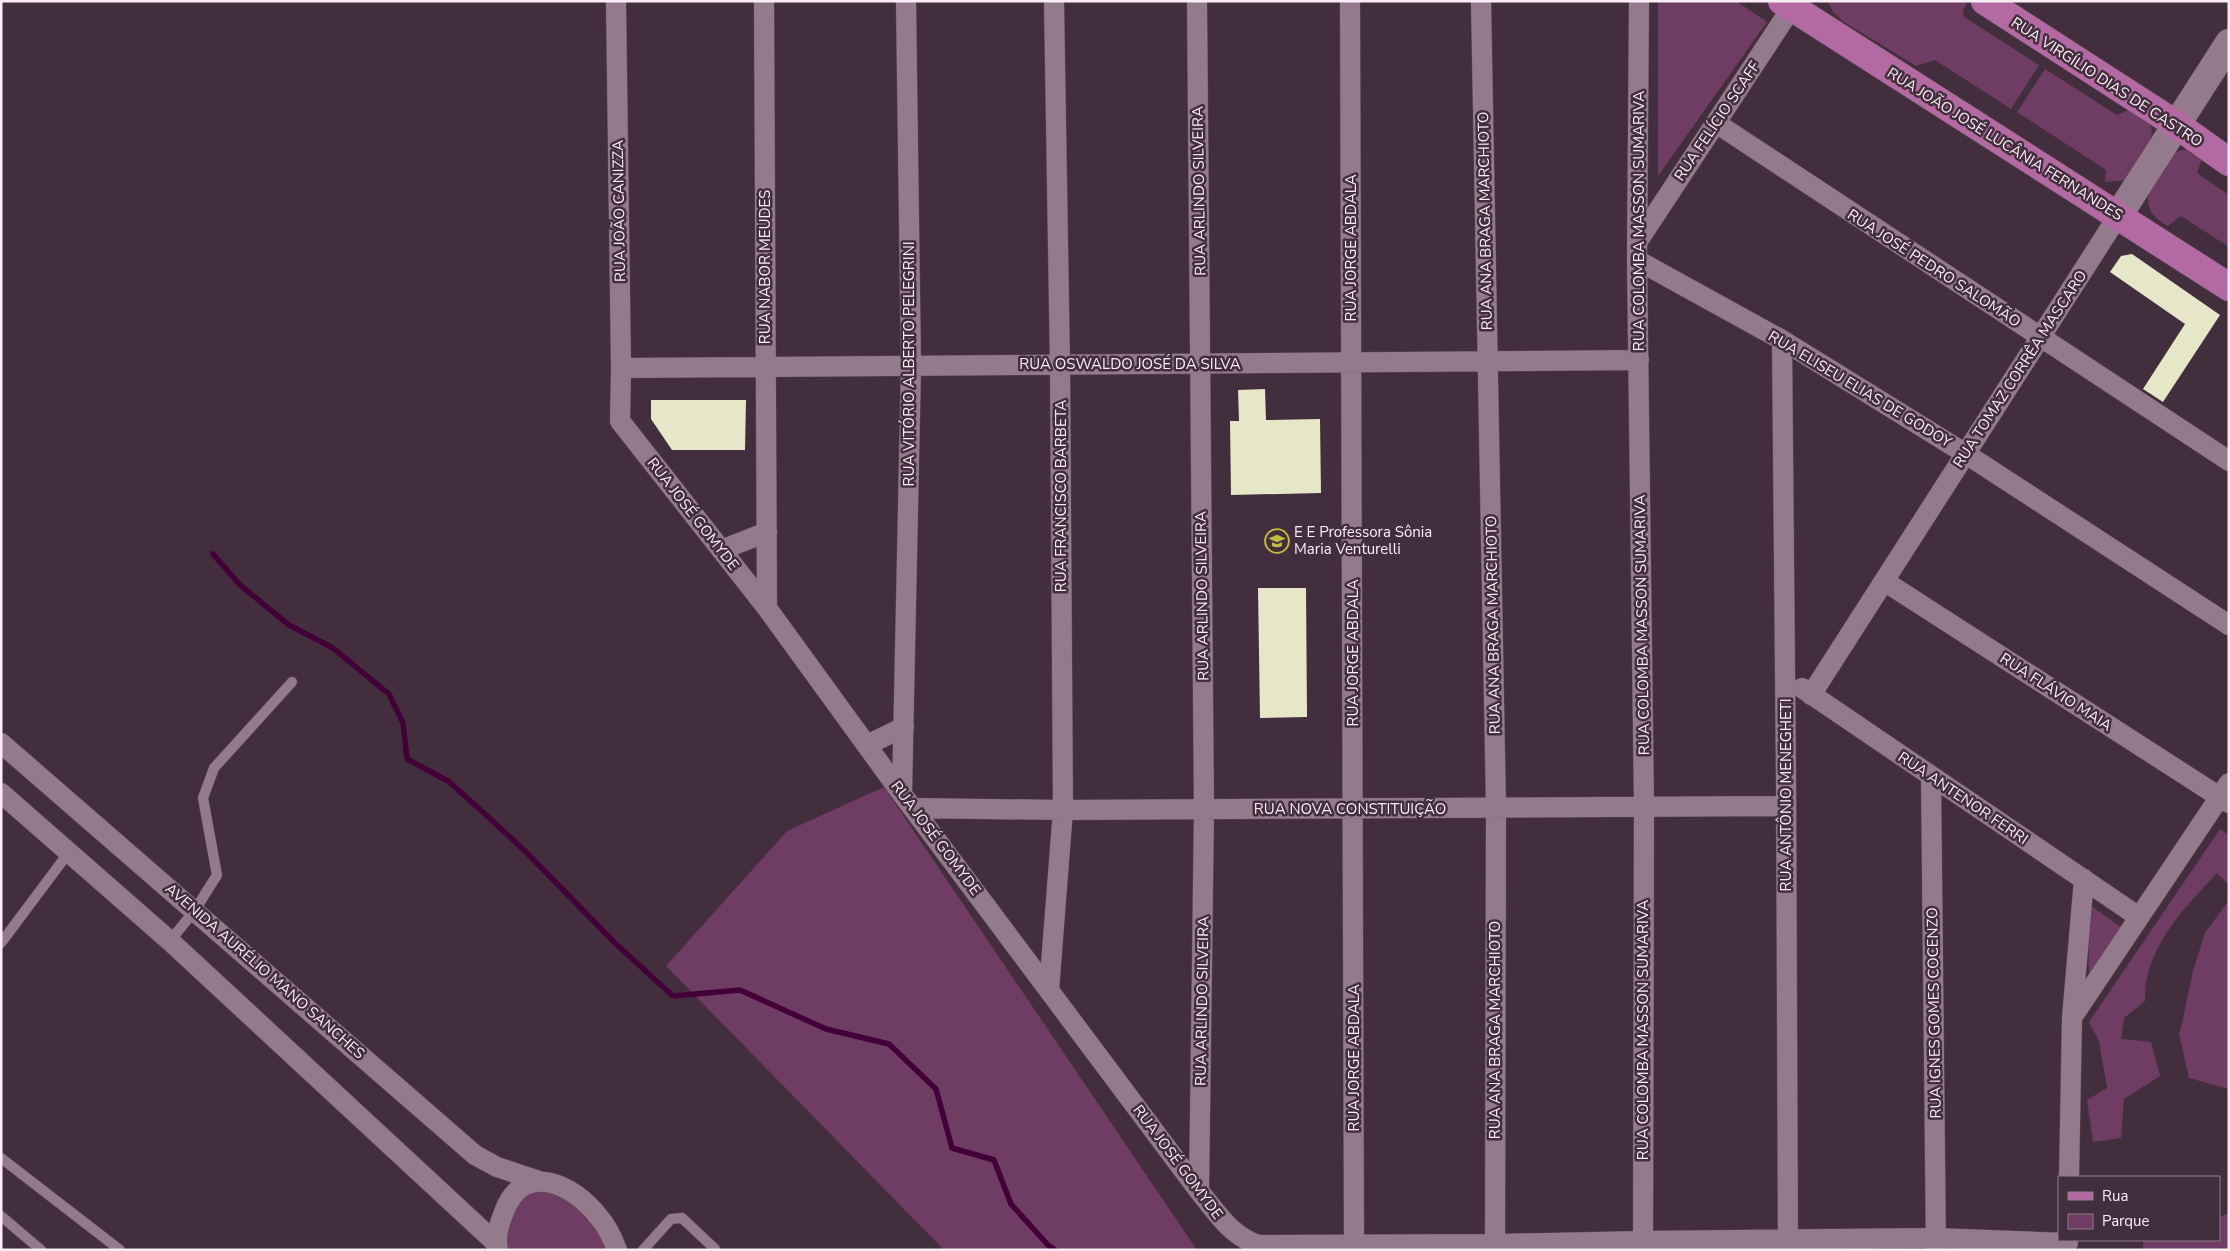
<svg xmlns="http://www.w3.org/2000/svg" width="2230" height="1251" font-family="'Nunito Sans',sans-serif">
<style>
.green{fill:#6f3c63}
.lines{fill:none;stroke-linecap:round;stroke-linejoin:round}
.stream{stroke:#430038;stroke-width:5.5}
.building{fill:#e6e7c9}
.service-casing{stroke:#5b4a56;stroke-width:11}
.minor-casing{stroke:#5b4a56;stroke-width:21}
.secondary-casing{stroke:#5b4a56;stroke-width:29}
.primary-casing{stroke:#5b4a56;stroke-width:29}
.service{stroke:#937a8c;stroke-width:10}
.minor{stroke:#937a8c;stroke-width:20}
.secondary{stroke:#937a8c;stroke-width:28}
.primary{stroke:#b36aa2;stroke-width:28}
.labels{text-anchor:middle;dominant-baseline:central;stroke-width:5;stroke-linejoin:round;paint-order:stroke}
.street-label{font-size:15px;fill:#fbedf6;stroke:#432e3d}
.poi-label{font-size:15px;fill:#fbedf6;stroke:#432e3d;text-anchor:start}
</style>
<rect width="100%" height="100%" fill="#432e3d"/>
<!-- green -->
<path class="green" d="M1658,1H1736L1767,22L1658,176Z
M1828,1H1968L1963,10L1964,17L2039,65L2011,109L1935,60L1916,66L1844,22L1833,12Z
M2045,69L2117,115L2133,108C2137,111 2144,116 2148,120C2161,138 2136,165 2127,180L2105,182L2106,170L2017,112Z
M2189,149L2204,153L2197,173L2229,195V247L2181,216L2168,226C2141,212 2145,193 2159,171C2169,157 2171,151 2189,149Z
M884,787L1197,1250H944L666,966L787,831Z
M2220,829L2229,835V885L2217,873C2184,908 2143,950 2145,1001L2124,1018L2121,1039L2151,1042L2160,1076L2124,1099L2121,1138L2093,1142L2087,1100L2107,1088L2099,1041L2089,1022Z
M2229,900V1089L2189,1078L2179,1034L2182,1023L2193,971L2205,933Z
M2088,904L2125,930L2089,981Z
M538,1185L582,1208L611,1250H504L510,1211Z
M2229,1213V1250H2143V1240H2219V1217Z"/>
<g class="lines">
<!-- stream -->
<path class="stream" d="M213,554L240,585L289,625L333,648L389,694L403,723L407,759L448,781L485,814L525,851L616,944L673,996L740,990L826,1029L889,1044L936,1089L952,1148L994,1160L1011,1204L1048,1245L1055,1250"/>
</g>
<!-- building -->
<path class="building" d="M2132,254L2220,315L2163,402L2143,389L2185,324L2110,272L2121,256Z
M1265,389L1266,420L1320,419L1321,493L1231,495L1230,421H1239L1238,390Z
M651,400H746L745,450H672L651,419Z
M1258,588H1306L1307,717L1260,718Z"/>
<g class="lines">
<!-- service casing -->
<g class="service-casing">
<path id="service" d="M170,941L195,910L217,875L203,798L214,768L292,682
M1,943L69,852
M1,1158L120,1250
M1,1216L41,1250
M643,1250L671,1219L682,1218L715,1249"/>
</g>
<!-- minor casing -->
<g class="minor-casing">
<path id="minor" d="M616,1L621,368L620,421L767,608L902,794L1199,1191C1218,1214 1230,1235 1258,1245L1495,1244L1642,1241L1936,1238L2068,1243
M764,1L767,608
M1197,1L1204,810L1199,1191
M1350,1L1354,1244
M1481,1L1496,808L1495,1250
M1639,1L1637,260L1644,807L1643,1250
M1716,123L2229,461
M1638,241L1796,1
M1637,260L1782,340L1966,454L2229,625
M1782,340C1786,643 1787,947 1788,1250
M621,368L1639,360
M721,550L767,532
M1884,581L2229,803
M1802,688L2139,917
M1811,695L2118,216
M1,743L475,1155L497,1167L539,1181
M867,745L904,727
M1931,776L1936,1250
M1,793L170,941L497,1244
M902,794L911,366L906,1
M914,808L1063,810L1785,806
M1049,990L1063,810L1060,365L1054,1
M2073,1016L2229,783
M2069,1177L2072,1018L2084,879
M498,1250C495,1236 499,1225 504,1212C523,1160 573,1184 598,1216C606,1225 613,1239 617,1250"/>
</g>
<!-- secondary casing -->
<g class="secondary-casing">
<path id="secondary" d="M2118,216L2229,43"/>
</g>
<!-- primary casing -->
<g class="primary-casing">
<path id="primary" d="M1782,1L2229,287
M1985,1L2177,125L2229,162"/>
</g>
<!-- service -->
<use href="#service" class="service"/>
<!-- minor -->
<use href="#minor" class="minor"/>
<!-- secondary -->
<use href="#secondary" class="secondary"/>
<!-- primary -->
<use href="#primary" class="primary"/>
</g>
<!-- icons -->
<defs>
<g id="school-ring" transform="scale(1.25)"><circle r="9.5" fill="#432e3d" stroke="#c0be41" stroke-width="1.5"/><path d="M0-5L7-2L0 1L-7-2ZM-4 1L0 2.5L4 1V4Q0 6-4 4Z" fill="#c0be41"/></g>
</defs>
<g fill-rule="evenodd">
<use href="#school-ring" x="1277" y="541"/>
</g>
<g class="labels">
<!-- street labels -->
<g class="street-label">
<text transform="translate(2107 82) rotate(33)">RUA VIRGÍLIO DIAS DE CASTRO</text>
<text transform="translate(1717 121) rotate(-56)">RUA FELÍCIO SCAFF</text>
<text transform="translate(2005 144) rotate(32)">RUA JOÃO JOSÉ LUCÂNIA FERNANDES</text>
<text transform="translate(1199 191) rotate(-91)">RUA ARLINDO SILVEIRA</text>
<text transform="translate(619 211) rotate(-91)">RUA JOÃO CANIZZA</text>
<text transform="translate(1485 221) rotate(-91)">RUA ANA BRAGA MARCHIOTO</text>
<text transform="translate(1639 221) rotate(-90)">RUA COLOMBA MASSON SUMARIVA</text>
<text transform="translate(1351 248) rotate(-90)">RUA JORGE ABDALA</text>
<text transform="translate(765 267) rotate(-90)">RUA NABOR MEUDES</text>
<text transform="translate(1934 268) rotate(33)">RUA JOSÉ PEDRO SALOMÃO</text>
<text transform="translate(909 364) rotate(-90)">RUA VITÓRIO ALBERTO PELEGRINI</text>
<text x="1130" y="364">RUA OSWALDO JOSÉ DA SILVA</text>
<text transform="translate(2020 369) rotate(-57)">RUA TOMAZ CORRÊA MASCARO</text>
<text transform="translate(1860 389) rotate(31)">RUA ELISEU ELIAS DE GODOY</text>
<text transform="translate(1061 496) rotate(-90)">RUA FRANCISCO BARBETA</text>
<text transform="translate(693 514) rotate(52)">RUA JOSÉ GOMYDE</text>
<text transform="translate(1202 596) rotate(-91)">RUA ARLINDO SILVEIRA</text>
<text transform="translate(1493 625) rotate(-91)">RUA ANA BRAGA MARCHIOTO</text>
<text transform="translate(1642 625) rotate(-91)">RUA COLOMBA MASSON SUMARIVA</text>
<text transform="translate(1353 653) rotate(-90)">RUA JORGE ABDALA</text>
<text transform="translate(2056 692) rotate(33)">RUA FLÁVIO MAIA</text>
<text transform="translate(1786 795) rotate(-90)">RUA ANTÔNIO MENEGHETI</text>
<text transform="translate(1963 798) rotate(34)">RUA ANTENOR FERRI</text>
<text x="1350" y="809">RUA NOVA CONSTITUIÇÃO</text>
<text transform="translate(936 838) rotate(53)">RUA JOSÉ GOMYDE</text>
<text transform="translate(265 971) rotate(41)">AVENIDA AURÉLIO MANO SANCHES</text>
<text transform="translate(1202 1001) rotate(-89)">RUA ARLINDO SILVEIRA</text>
<text transform="translate(1934 1013) rotate(-91)">RUA IGNES GOMES COCENZO</text>
<text transform="translate(1495 1030) rotate(-90)">RUA ANA BRAGA MARCHIOTO</text>
<text transform="translate(1643 1030) rotate(-90)">RUA COLOMBA MASSON SUMARIVA</text>
<text transform="translate(1354 1058) rotate(-90)">RUA JORGE ABDALA</text>
<text transform="translate(1178 1162) rotate(53)">RUA JOSÉ GOMYDE</text>
</g>
<!-- poi labels -->
<g class="poi-label">
<text x="1294" y="532">E E Professora Sônia<tspan x="1294" dy="17">Maria Venturelli</tspan></text>
</g>
</g>
<!-- border -->
<rect width="2230" height="1251" fill="none" stroke="#fbedf6" stroke-width="5"/>
<!-- legend -->
<rect x="2058" y="1176" width="162" height="65" fill="#432e3d" stroke="#8d7a87"/>
<rect x="2068" y="1192" width="25" height="8" fill="#b36aa2" stroke="#8d7a87"/>
<text x="2102" y="1201" font-size="15" fill="#fbedf6">Rua</text>
<rect x="2068" y="1214" width="25" height="15" fill="#6f3c63" stroke="#8d7a87"/>
<text x="2102" y="1226" font-size="15" fill="#fbedf6">Parque</text>
</svg>
